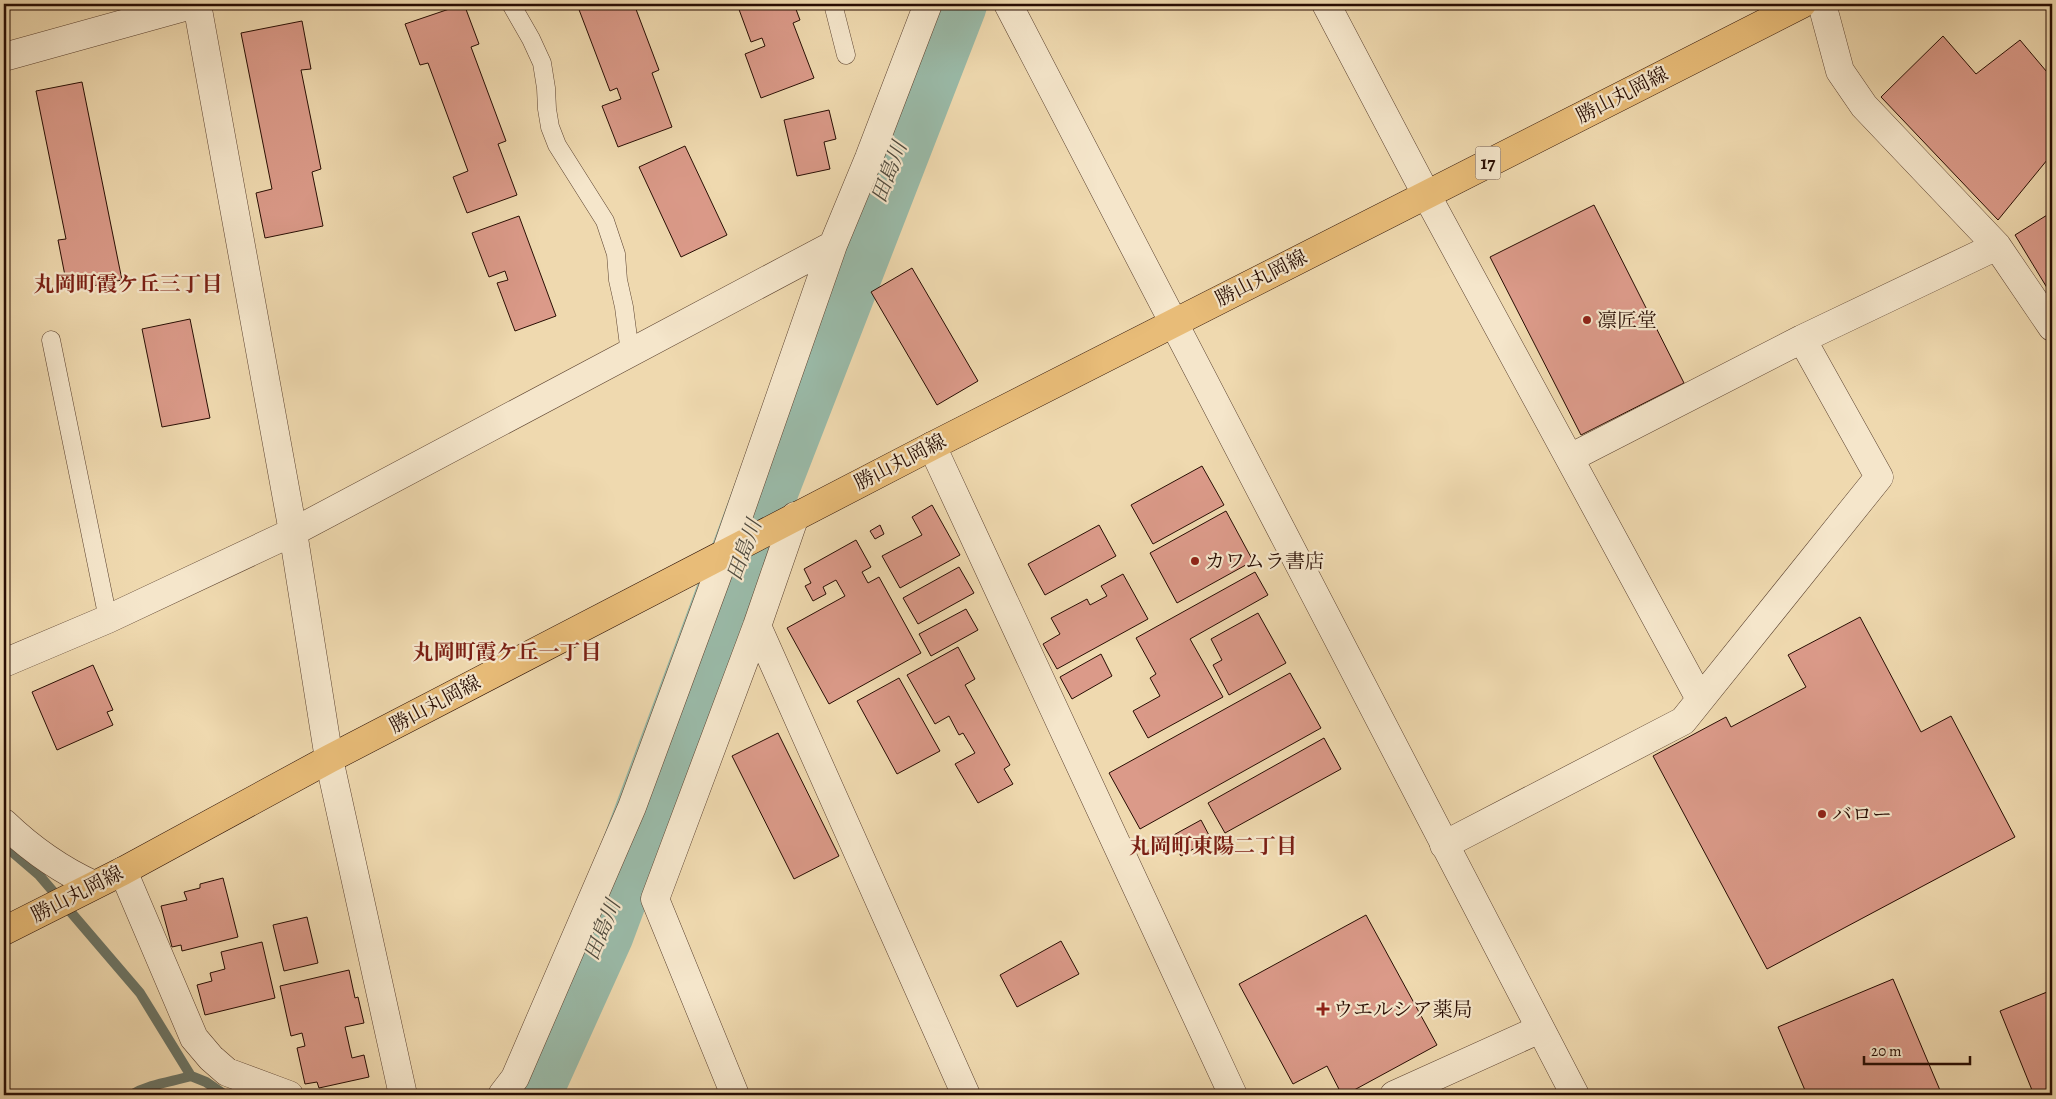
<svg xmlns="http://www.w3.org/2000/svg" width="2056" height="1099" font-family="Alegreya,'Noto Serif JP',serif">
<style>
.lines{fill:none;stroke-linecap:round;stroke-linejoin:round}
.stream{stroke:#6c7566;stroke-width:10}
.river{stroke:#9abaa8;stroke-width:64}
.building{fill:#db9a89;stroke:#280d03}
.service-casing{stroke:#5a402e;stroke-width:19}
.minor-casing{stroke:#5a402e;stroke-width:29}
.tertiary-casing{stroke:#5a402e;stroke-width:29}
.primary-casing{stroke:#280d03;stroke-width:29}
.service{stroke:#f5e6cb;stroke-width:18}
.minor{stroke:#f5e6cb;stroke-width:28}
.tertiary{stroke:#f5e6cb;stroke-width:28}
.primary{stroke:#e8bc78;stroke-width:28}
.poi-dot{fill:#8f2418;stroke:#f5e6cb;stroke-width:2}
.labels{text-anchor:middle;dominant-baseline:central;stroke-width:4.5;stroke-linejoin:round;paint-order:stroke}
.shield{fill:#f5e6cb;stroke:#664e3f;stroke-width:1}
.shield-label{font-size:19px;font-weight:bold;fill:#280d03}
.street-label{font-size:20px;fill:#280d03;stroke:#f5e6cb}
.poi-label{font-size:20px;fill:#280d03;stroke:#f5e6cb;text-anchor:start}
.water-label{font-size:21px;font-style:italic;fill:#504a3d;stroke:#f5e6cb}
.neighbourhood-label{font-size:21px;font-weight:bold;fill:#7a1f14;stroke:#f5e6cb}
</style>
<rect width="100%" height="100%" fill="#efd9af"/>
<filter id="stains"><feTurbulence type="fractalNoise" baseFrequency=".004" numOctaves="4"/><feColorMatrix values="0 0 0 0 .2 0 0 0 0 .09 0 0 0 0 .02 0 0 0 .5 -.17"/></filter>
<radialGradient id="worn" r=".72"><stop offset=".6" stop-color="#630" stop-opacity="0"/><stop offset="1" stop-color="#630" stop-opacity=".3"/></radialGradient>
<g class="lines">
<!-- stream -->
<path class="stream" d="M4,845L39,875L140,993L191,1076L206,1082L225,1095
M131,1095C150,1084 170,1082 191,1076"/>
<!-- river -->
<path class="river" d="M529,1095L602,933L768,486L955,4"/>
</g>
<!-- building -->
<path class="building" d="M464,4L479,44L471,47L506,141L498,144L517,195L467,213L453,177L468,171L428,63L420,65L405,24Z
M585,4H634L659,70L652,73L672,127L618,147L602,106L621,99L617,88L610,91L578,7Z
M737,4H794L800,20L793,23L814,78L761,98L745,54L765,46L762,38L751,42Z
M302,21L311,69L301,70L321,169L312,172L323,226L265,238L256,193L272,189L241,33Z
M1943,36L1976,74L2020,40L2052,78V154L1998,220L1881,97Z
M82,82L122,280L68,291L58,240L66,239L36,91Z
M829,110L836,139L824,142L830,169L797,176L784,120Z
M685,146L727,235L681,257L639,167Z
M1594,205L1684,383L1581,435L1490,257Z
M2052,212V296L2015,235Z
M519,216L556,316L515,331L497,283L508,280L505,271L489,277L472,233Z
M912,268L978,381L937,405L871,292Z
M190,319L210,418L162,427L142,329Z
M1202,466L1224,505L1153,544L1131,505Z
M932,505L960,555L900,588L882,556L922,535L912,517Z
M1226,511L1253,561L1177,603L1150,553Z
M880,525L884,534L875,539L870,531Z
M1099,525L1116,556L1045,595L1028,564Z
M856,540L871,567L862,572L868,583L879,577L921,653L829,704L787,628L845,596L836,580L823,587L826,594L813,601L805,586L811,583L804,569Z
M959,567L974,593L918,624L903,598Z
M1255,572L1268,595L1190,639L1223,697L1148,738L1133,711L1160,696L1150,678L1156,674L1136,638Z
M1123,574L1148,619L1057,669L1043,644L1060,634L1051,618L1087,599L1090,605L1107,596L1101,586Z
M966,609L978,630L931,656L919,634Z
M1258,613L1286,663L1229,695L1213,665L1222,660L1211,639Z
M1860,617L1921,732L1951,716L2015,837L1767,969L1653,756L1726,717L1731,727L1806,687L1788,655Z
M958,647L975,679L965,685L1010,765L1004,769L1013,784L978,803L955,764L975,753L963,733L959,735L949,716L935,724L907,675Z
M1101,654L1112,676L1072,699L1060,677Z
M93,665L113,710L107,712L113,725L57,750L32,692Z
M1290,673L1321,728L1140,829L1109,773Z
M899,678L940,751L897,774L857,701Z
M778,733L839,856L794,879L732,756Z
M1324,738L1341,769L1225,833L1208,803Z
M1201,820L1211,839L1181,856L1170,837Z
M223,878L238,937L182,951L181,945L172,947L161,906L187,900L184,892L200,888V884Z
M1366,915L1437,1045L1345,1095H1342L1327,1066L1293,1084L1239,984Z
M307,917L318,963L284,971L273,925Z
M1061,941L1079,974L1017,1007L1000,975Z
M262,942L275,998L205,1015L197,985L212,981L210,973L225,969L221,952Z
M349,970L355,998L358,997L364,1023L345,1027L352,1058L364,1055L369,1077L319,1088L317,1082L305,1084L297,1048L305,1046L302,1033L291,1036L280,986Z
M1893,979L1942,1095H1807L1778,1027Z
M2052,990V1095H2034L2000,1011Z"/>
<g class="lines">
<!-- service casing -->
<g class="service-casing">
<path id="service" d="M511,4L531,39L542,63L546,88L547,109L550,127L557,145L605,221L616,254L618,280L624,307L630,353
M833,4L846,55
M51,340L108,619"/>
</g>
<!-- minor casing -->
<g class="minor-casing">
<path id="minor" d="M197,4L293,532L329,759L403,1095
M1326,4L1426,194L1700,699
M1822,4L1840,71L1864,106L1997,246L2052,327
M4,57L195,4
M932,446L1233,1095
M1570,458L1802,339L1997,246
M757,626L966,1095
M4,663L108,619L293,532L833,245
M4,823C30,848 61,870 94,885
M1444,845L1683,721L1879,477L1802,339
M123,871L194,1038L211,1058L227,1072L289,1095
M502,1095L515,1078L632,807L726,552L833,245L869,158L928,4
M735,1095L655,899L757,626L795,516
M1394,1095L1540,1029"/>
</g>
<!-- tertiary casing -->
<g class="tertiary-casing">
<path id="tertiary" d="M1008,4L1575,1095"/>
</g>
<!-- primary casing -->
<g class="primary-casing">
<path id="primary" d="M4,931L123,871L329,759L932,446L1802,4"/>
</g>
<!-- service -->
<use href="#service" class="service"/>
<!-- minor -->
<use href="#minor" class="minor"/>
<!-- tertiary -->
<use href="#tertiary" class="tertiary"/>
<!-- primary -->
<use href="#primary" class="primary"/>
</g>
<!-- markers -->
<g class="poi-dot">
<circle cx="1587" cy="320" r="5"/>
<circle cx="1195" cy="561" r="5"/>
<circle cx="1822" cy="814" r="5"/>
<path d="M1320.5 1001.5h5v5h5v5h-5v5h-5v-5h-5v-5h5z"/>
</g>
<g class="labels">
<!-- shield labels -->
<rect class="shield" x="1475.5" y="146.5" width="25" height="33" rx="4"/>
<g class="shield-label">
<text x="1488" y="163">17</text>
</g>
<!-- street labels -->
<g class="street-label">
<text transform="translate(1622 95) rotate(-27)">勝山丸岡線</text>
<text transform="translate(1261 278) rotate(-27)">勝山丸岡線</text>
<text transform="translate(900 462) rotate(-27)">勝山丸岡線</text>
<text transform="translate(435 704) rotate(-28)">勝山丸岡線</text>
<text transform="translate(77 894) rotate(-27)">勝山丸岡線</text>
</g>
<!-- poi labels -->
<g class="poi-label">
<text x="1597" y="320">凛匠堂</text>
<text x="1205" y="561">カワムラ書店</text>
<text x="1832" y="814">バロー</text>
<text x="1333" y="1009">ウエルシア薬局</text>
</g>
<!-- water labels -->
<g class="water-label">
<text transform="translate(889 172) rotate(-69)">田島川</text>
<text transform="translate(744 550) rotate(-70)">田島川</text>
<text transform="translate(602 930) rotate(-68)">田島川</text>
</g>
<!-- neighbourhood labels -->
<g class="neighbourhood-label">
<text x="128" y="284">丸岡町霞ケ丘三丁目</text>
<text x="507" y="652">丸岡町霞ケ丘一丁目</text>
<text x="1213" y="846">丸岡町東陽二丁目</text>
</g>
</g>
<!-- margin -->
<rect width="2056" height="1099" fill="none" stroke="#efd9af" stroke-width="20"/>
<rect x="5" y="5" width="2046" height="1089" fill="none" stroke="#280d03" stroke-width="2.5"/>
<rect x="10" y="10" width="2036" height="1079" fill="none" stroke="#280d03"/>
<!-- scale -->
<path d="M1864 1056v8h106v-8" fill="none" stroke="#280d03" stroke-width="2.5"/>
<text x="1871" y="1056" font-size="15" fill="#280d03" stroke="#f5e6cb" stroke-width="4" paint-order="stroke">20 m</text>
<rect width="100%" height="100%" filter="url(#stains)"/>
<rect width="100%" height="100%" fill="url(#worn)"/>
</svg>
